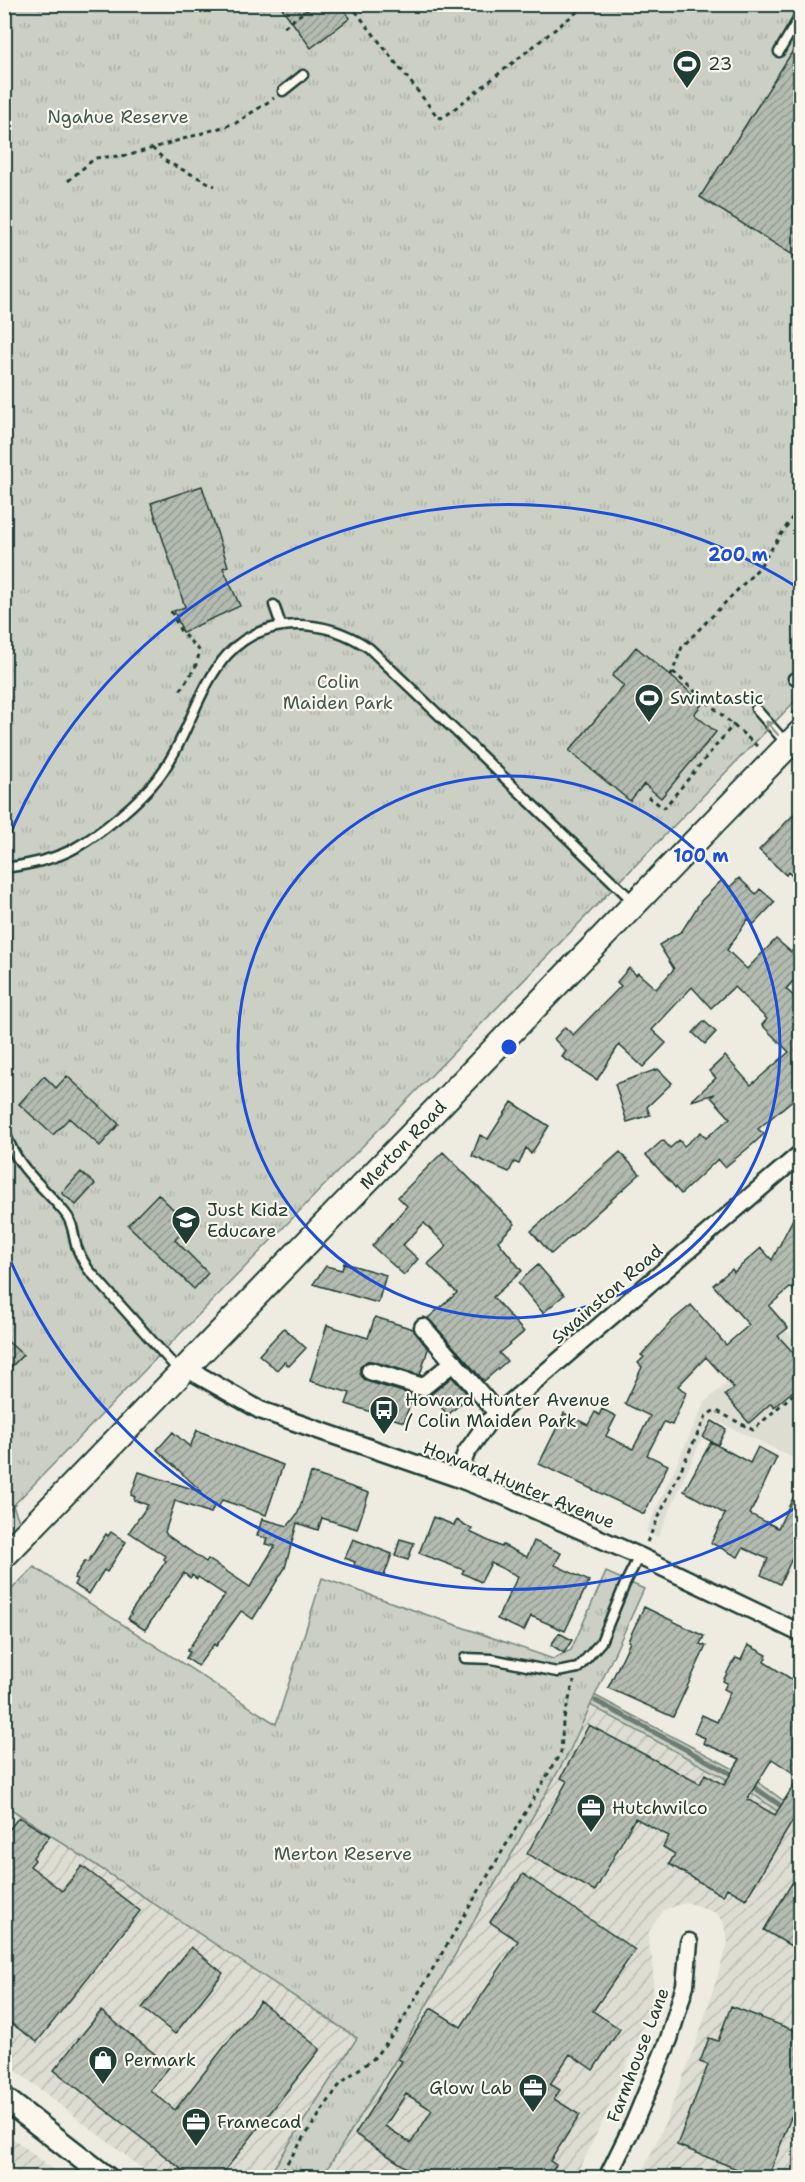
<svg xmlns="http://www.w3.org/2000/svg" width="805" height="2182" font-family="'Shantell Sans',sans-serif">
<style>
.built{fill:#ddddd2}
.industrial{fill:url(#industrial-furrows)}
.grass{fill:#cbcfc4;stroke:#75867c;stroke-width:1.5}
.forest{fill:url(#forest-firs);stroke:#75867c;stroke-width:1.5}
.park{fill:url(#park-tufts);stroke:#75867c;stroke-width:1.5}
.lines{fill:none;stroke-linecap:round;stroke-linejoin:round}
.stream{stroke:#6c7d74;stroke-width:5}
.building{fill:url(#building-hatch);stroke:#1f3d34;stroke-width:1.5;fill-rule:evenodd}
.service-casing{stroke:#1f3d34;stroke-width:13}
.minor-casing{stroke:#1f3d34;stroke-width:21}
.tertiary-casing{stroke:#1f3d34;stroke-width:26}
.secondary-casing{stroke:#1f3d34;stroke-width:28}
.path{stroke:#1f3d34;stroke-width:3;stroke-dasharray:4.5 4.5;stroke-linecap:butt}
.service{stroke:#fbf7ec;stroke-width:8}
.minor{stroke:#fbf7ec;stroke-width:16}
.tertiary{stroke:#fbf7ec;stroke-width:21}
.secondary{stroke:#fbf7ec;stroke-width:24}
.oneway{stroke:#8d9a90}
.ring{fill:none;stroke:#1d4ed8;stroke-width:3}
.labels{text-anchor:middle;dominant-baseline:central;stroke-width:4.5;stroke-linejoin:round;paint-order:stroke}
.poi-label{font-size:18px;fill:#1f3d34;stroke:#fbf7ec;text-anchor:start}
.park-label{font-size:18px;fill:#415a51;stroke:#fbf7ec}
.street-label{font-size:18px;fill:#1f3d34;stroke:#fbf7ec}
.centre{fill:#1d4ed8;stroke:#fbf7ec;stroke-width:3}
.ring-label{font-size:18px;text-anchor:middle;font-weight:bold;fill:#1d4ed8;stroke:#fbf7ec;stroke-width:4.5;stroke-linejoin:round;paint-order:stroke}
</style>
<defs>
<pattern id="industrial-furrows" width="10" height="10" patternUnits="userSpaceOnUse" patternTransform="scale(1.5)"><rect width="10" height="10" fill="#ddddd2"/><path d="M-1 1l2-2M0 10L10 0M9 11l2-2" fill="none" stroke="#bdbfb5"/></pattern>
<pattern id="forest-firs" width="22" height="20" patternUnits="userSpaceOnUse" patternTransform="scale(1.5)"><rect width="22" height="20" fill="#cbcfc4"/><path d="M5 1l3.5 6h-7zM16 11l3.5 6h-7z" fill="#aeb3a9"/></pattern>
<pattern id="park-tufts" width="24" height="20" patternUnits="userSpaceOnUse" patternTransform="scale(1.5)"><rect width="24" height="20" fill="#cbcfc4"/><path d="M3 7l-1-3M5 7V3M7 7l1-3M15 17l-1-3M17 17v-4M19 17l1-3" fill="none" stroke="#aeb3a9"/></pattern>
<pattern id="building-hatch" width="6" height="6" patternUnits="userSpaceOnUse" patternTransform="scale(1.5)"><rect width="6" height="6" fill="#b4bbb0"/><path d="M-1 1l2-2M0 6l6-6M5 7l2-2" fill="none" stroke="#929990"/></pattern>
</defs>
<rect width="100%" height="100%" fill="#eeece1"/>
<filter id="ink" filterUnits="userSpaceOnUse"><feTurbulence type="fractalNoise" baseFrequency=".0167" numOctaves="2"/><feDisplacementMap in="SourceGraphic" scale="12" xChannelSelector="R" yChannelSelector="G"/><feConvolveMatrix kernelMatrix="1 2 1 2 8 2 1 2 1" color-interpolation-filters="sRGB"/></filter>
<g filter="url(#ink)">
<!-- built -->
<path class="built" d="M786,1331L800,1348V1461L711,1418L658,1537L646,1531L705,1402Z
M5,1805L53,1837L5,1901Z"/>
<!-- industrial -->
<path class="industrial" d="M590,1705L750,1792L800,1827V2169L791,2177H640L665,2123L696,2043L728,1943L723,1921L716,1913L687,1902L664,1910L649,1931L648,1944L653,1962V1992L651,2007L606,2114L576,2177L322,2178L397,2058L570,1750Z
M53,1837L358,2038L268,2177H153L5,2062L4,1901Z
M5,2132L62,2177H5Z"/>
<!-- grass -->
<path class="grass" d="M594,1695L758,1782L800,1813V1827L750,1792L590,1705Z"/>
<!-- forest -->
<path class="forest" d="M5,1493L10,1498L19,1521L5,1540Z"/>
<!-- park -->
<path class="park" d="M4,5H800V696L5,1514Z
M34,1567L276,1724L322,1578L553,1659L571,1650L606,1572L644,1589L570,1750L397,2058L322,2177H268L357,2038L5,1805L4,1597Z"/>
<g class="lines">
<!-- stream -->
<path class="stream" d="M596,1701L737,1777
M751,1785L800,1819"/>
</g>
<!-- building -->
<path class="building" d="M279,4H340L350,18L311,48Z
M801,38V260L700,197Z
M202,486L228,566L223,568L240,606L183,632L174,611L185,607L151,503Z
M636,647L703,703L694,714L716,732L661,798L644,784L630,801L569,751L624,686L612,676Z
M801,807V866L792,876L788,872L786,875L759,850Z
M739,878L756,894L760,889L775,902L754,924L748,919L727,950L747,969L776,939L791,952L801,942V973L786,989L801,1003V1093L758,1129L764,1134L753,1144L725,1167L718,1159L681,1194L646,1155L663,1140L670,1148L679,1140L684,1146L701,1132L706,1138L730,1118L711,1097L715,1094L691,1101L716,1078L709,1071L725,1056L751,1085L789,1052L762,1025L767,1019L734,987L711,1008L692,987L652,1030L666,1043L643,1067L619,1045L597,1080L562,1057L566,1051L554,1039L565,1027L573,1035L621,986L617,982L629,968L636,975L638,973L656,989L674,969L659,945L682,931L701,901L722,880L730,887Z
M704,1021L716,1032L705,1044L693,1033Z
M658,1069L672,1083L647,1107L650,1115L627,1122L615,1084Z
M44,1076L56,1088L67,1076L119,1124L100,1146L69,1118L53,1135L19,1104Z
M512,1102L549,1126L531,1154L526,1148L519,1164L514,1162L509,1172L472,1156L480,1135L488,1139Z
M443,1152L515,1224L498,1241L522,1271L493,1297L524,1332L499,1353L507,1361L484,1381L428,1318L457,1293L428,1264L447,1246L424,1223L403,1245L418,1259L404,1275L372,1246L407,1206L398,1197Z
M620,1152L640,1174L551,1254L531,1231Z
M81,1172L95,1184L76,1205L62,1193Z
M158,1194L189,1225L175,1240L208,1273L194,1289L128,1225Z
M801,1203V1299L791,1287L769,1306L788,1328L778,1336L801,1361V1371L793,1377L800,1385L774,1407L771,1403L749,1423L725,1395L734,1388L706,1357L678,1386L686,1393L672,1425L664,1422L647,1455L668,1465L644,1514L539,1464L564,1413L588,1425L595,1412L599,1415L602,1409L616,1416L606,1436L633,1449L650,1416L625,1404L642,1367L638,1363L644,1357L641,1355L673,1320L691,1305L726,1345L749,1325L713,1285L732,1269L734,1272L761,1248L772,1260Z
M344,1263L386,1275L378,1303L313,1284L326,1266L342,1270Z
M538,1265L564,1295L543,1313L518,1283Z
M375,1317L413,1329L428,1349L420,1375L372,1361H367L360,1367V1374L366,1381L413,1395L404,1422L346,1404L350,1393L310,1381L327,1325L368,1338Z
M284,1328L306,1348L289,1366L284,1362L277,1370L259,1355Z
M4,1338L23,1355L4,1374Z
M452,1377L469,1396L448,1415L430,1395Z
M712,1421L726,1429L718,1445L703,1437Z
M197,1430L256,1455L283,1465L266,1515L222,1500L218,1508L215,1504L211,1513L175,1501L165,1532L167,1535L206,1562L208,1559L250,1587L275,1546L265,1544L267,1538L257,1536L262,1519L288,1526L298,1513L311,1473L369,1493L357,1529L322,1518L318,1530L297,1523L285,1568L253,1619L241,1611L216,1646L214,1644L198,1666L186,1658L190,1652L187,1651L225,1595L198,1577L197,1579L192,1575L190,1578L184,1573L145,1630L128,1619L131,1614L130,1613L166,1561L164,1559L165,1556L129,1532L148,1505L134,1500L135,1497L131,1495L139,1472L202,1492L157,1450L173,1432L190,1447Z
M711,1442L750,1463L758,1447L777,1457L750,1514L778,1528L801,1482V1539L780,1584L761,1575L768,1559L743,1548L738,1557L711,1543L725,1514L684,1491Z
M433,1517L454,1525L457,1520L472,1529L470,1532L501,1547L503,1545L527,1557L534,1541L561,1553L555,1565L589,1581L565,1631L531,1616L524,1631L497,1619L518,1576L491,1563L481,1582L462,1573L464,1570L419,1553Z
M111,1532L126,1542L107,1572L104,1570L89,1594L74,1585L77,1579L74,1578L85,1561L88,1562L106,1534L108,1536Z
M353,1539L392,1554L384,1576L354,1565L355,1562L345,1558Z
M400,1539L414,1543L408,1560L395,1556Z
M644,1607L704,1636L700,1644L706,1646L673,1717L608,1688L630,1642L628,1641Z
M559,1633L572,1640L564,1653L551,1645Z
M748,1645L767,1655L764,1662L801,1685V1807L746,1899L727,1888L723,1896L669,1864L675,1854L663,1847L669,1836L635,1818L595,1891L527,1854L567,1781L561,1778L589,1725L700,1784L705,1774L724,1785L740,1759L703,1743L705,1738L694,1733L702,1715L717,1722L730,1692L724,1689L727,1683L723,1681L732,1663H733L736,1658L741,1660ZM772,1759L799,1777L775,1815L747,1799Z
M19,1817L50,1836L33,1857L35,1860L30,1866L62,1891L82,1866L140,1911L37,2042L4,2018V1836Z
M801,1868V1952L764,1930Z
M523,1874L635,1950L593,2011L620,2029L593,2070L570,2054L550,2084L560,2090L554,2099L580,2115L550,2161L556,2165L548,2178H422L355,2134L402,2061L398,2059L431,2008L461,2027L518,1941L490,1922ZM406,2094L432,2110L411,2143L385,2126Z
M191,1947L223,1973L175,2034L142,2008Z
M260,2001L320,2049L219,2178H193L54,2070L101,2011L170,2066L150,2090L175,2110Z
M731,2006L801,2033V2121L791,2117L768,2178H759L677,2145L708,2065L700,2062L709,2038L718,2041Z"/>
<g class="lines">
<!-- service casing -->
<g class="service-casing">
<path id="service" d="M779,52L800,16
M283,91L303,75
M274,605L281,625
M793,678L800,684
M756,709L786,743
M4,868C27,865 54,860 75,848C102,833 139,802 158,778C202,721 204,626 297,625C324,625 347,633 369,648L635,903
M4,1130C19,1172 39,1181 65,1213C74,1223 73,1237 77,1248C80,1256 84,1262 88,1269L179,1371
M465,1658L492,1659L557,1672L578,1668L601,1642L625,1584L639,1556"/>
</g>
<!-- minor casing -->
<g class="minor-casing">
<path id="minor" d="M423,1327L498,1414
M186,1368L260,1410L457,1478L501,1495L639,1556L800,1633
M370,1371L423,1387L454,1362
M457,1478L466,1453L488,1422L800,1154
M607,2178L634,2123L669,2039L685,1985L689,1942"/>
</g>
<!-- tertiary casing -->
<g class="tertiary-casing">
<path id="tertiary" d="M4,2098L107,2178"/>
</g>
<!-- secondary casing -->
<g class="secondary-casing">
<path id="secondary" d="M4,1556L800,733"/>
</g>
<!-- path -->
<path class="path" d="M350,4L437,116L441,118L448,114L587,4
M284,27L314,4
M152,148L167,162L215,186
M68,181L95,158L130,155L236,123L274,98
M171,611L181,632L200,651L195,668L178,694
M673,672L757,746
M671,676L682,647L758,569L800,506
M793,714L800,706
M648,797L664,808L734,724
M647,1542L706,1416L715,1410L753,1430L800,1388
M277,2178L338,2087L348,2077L373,2059L396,2031L561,1752L563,1722L574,1681"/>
<!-- service -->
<use href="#service" class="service"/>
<!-- minor -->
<use href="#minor" class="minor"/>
<!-- tertiary -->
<use href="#tertiary" class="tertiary"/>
<!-- secondary -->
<use href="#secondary" class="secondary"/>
</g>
<!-- one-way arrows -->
<defs><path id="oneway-shaft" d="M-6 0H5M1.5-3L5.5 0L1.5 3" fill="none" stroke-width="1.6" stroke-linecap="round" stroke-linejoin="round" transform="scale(1.5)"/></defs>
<use class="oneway" href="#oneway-shaft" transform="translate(772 728) rotate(-131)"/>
</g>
<!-- distance rings -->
<g class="ring">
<circle cx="509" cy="1047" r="271"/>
<path d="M797 1507A543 543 0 0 1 6 1250M6 844A543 543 0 0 1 797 587"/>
</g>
<!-- icons -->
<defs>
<g id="stadium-pin" transform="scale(1.5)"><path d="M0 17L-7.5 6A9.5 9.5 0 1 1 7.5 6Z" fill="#1f3d34" stroke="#fbf7ec"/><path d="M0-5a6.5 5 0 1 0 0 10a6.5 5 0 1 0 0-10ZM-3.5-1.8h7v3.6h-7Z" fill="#fff"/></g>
<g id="school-pin" transform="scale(1.5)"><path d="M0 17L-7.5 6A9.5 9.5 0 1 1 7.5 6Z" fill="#1f3d34" stroke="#fbf7ec"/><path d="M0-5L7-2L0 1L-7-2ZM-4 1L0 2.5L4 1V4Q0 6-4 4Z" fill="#fff"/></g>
<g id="bus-pin" transform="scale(1.5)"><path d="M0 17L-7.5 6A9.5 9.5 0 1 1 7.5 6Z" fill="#1f3d34" stroke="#fbf7ec"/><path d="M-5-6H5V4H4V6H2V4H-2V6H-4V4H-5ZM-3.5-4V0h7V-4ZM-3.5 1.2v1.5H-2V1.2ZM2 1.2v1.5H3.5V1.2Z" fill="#fff"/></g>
<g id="office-pin" transform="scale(1.5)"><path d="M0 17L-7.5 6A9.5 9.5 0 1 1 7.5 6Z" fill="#1f3d34" stroke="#fbf7ec"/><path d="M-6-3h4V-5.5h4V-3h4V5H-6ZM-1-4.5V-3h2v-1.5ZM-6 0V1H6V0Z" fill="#fff"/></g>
<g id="shop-pin" transform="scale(1.5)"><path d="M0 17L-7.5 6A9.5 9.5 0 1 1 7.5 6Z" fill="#1f3d34" stroke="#fbf7ec"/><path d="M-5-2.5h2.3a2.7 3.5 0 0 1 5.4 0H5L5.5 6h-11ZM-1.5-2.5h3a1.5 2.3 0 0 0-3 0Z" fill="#fff"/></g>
</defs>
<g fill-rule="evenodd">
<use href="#stadium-pin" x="687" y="64"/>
<use href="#stadium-pin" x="649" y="698"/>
<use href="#school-pin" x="186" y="1220"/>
<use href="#bus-pin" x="384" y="1410"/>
<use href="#office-pin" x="591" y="1808"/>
<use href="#shop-pin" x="103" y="2060"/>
<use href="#office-pin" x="533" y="2088"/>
<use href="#office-pin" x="196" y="2122"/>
</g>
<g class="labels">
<!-- poi labels -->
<g class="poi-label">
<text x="708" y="64">23</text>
<text x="670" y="698">Swimtastic</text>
<text x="207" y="1210">Just Kidz<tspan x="207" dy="21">Educare</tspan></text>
<text x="405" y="1400">Howard Hunter Avenue<tspan x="405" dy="21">/ Colin Maiden Park</tspan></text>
<text x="612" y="1808">Hutchwilco</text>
<text x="124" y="2060">Permark</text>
<text x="512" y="2088" text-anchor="end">Glow Lab</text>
<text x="217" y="2122">Framecad</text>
</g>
<!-- park labels -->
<g class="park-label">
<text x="118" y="117">Ngahue Reserve</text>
<text x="338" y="682">Colin<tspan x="338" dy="21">Maiden Park</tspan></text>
<text x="343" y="1854">Merton Reserve</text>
</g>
<!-- street labels -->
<g class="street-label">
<text transform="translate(403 1145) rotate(-46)">Merton Road</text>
<text transform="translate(607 1294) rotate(-41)">Swainston Road</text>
<text transform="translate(519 1485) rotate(22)">Howard Hunter Avenue</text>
<text transform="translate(638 2055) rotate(-69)">Farmhouse Lane</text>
</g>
</g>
<circle cx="509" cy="1047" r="9" class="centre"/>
<g class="ring-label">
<text x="738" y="561">200 m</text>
<text x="701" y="862">100 m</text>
</g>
<!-- margin -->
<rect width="805" height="2182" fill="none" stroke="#fbf7ec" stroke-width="24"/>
<rect x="12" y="12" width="781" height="2158" fill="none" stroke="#1f3d34" stroke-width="2" filter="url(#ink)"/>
</svg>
